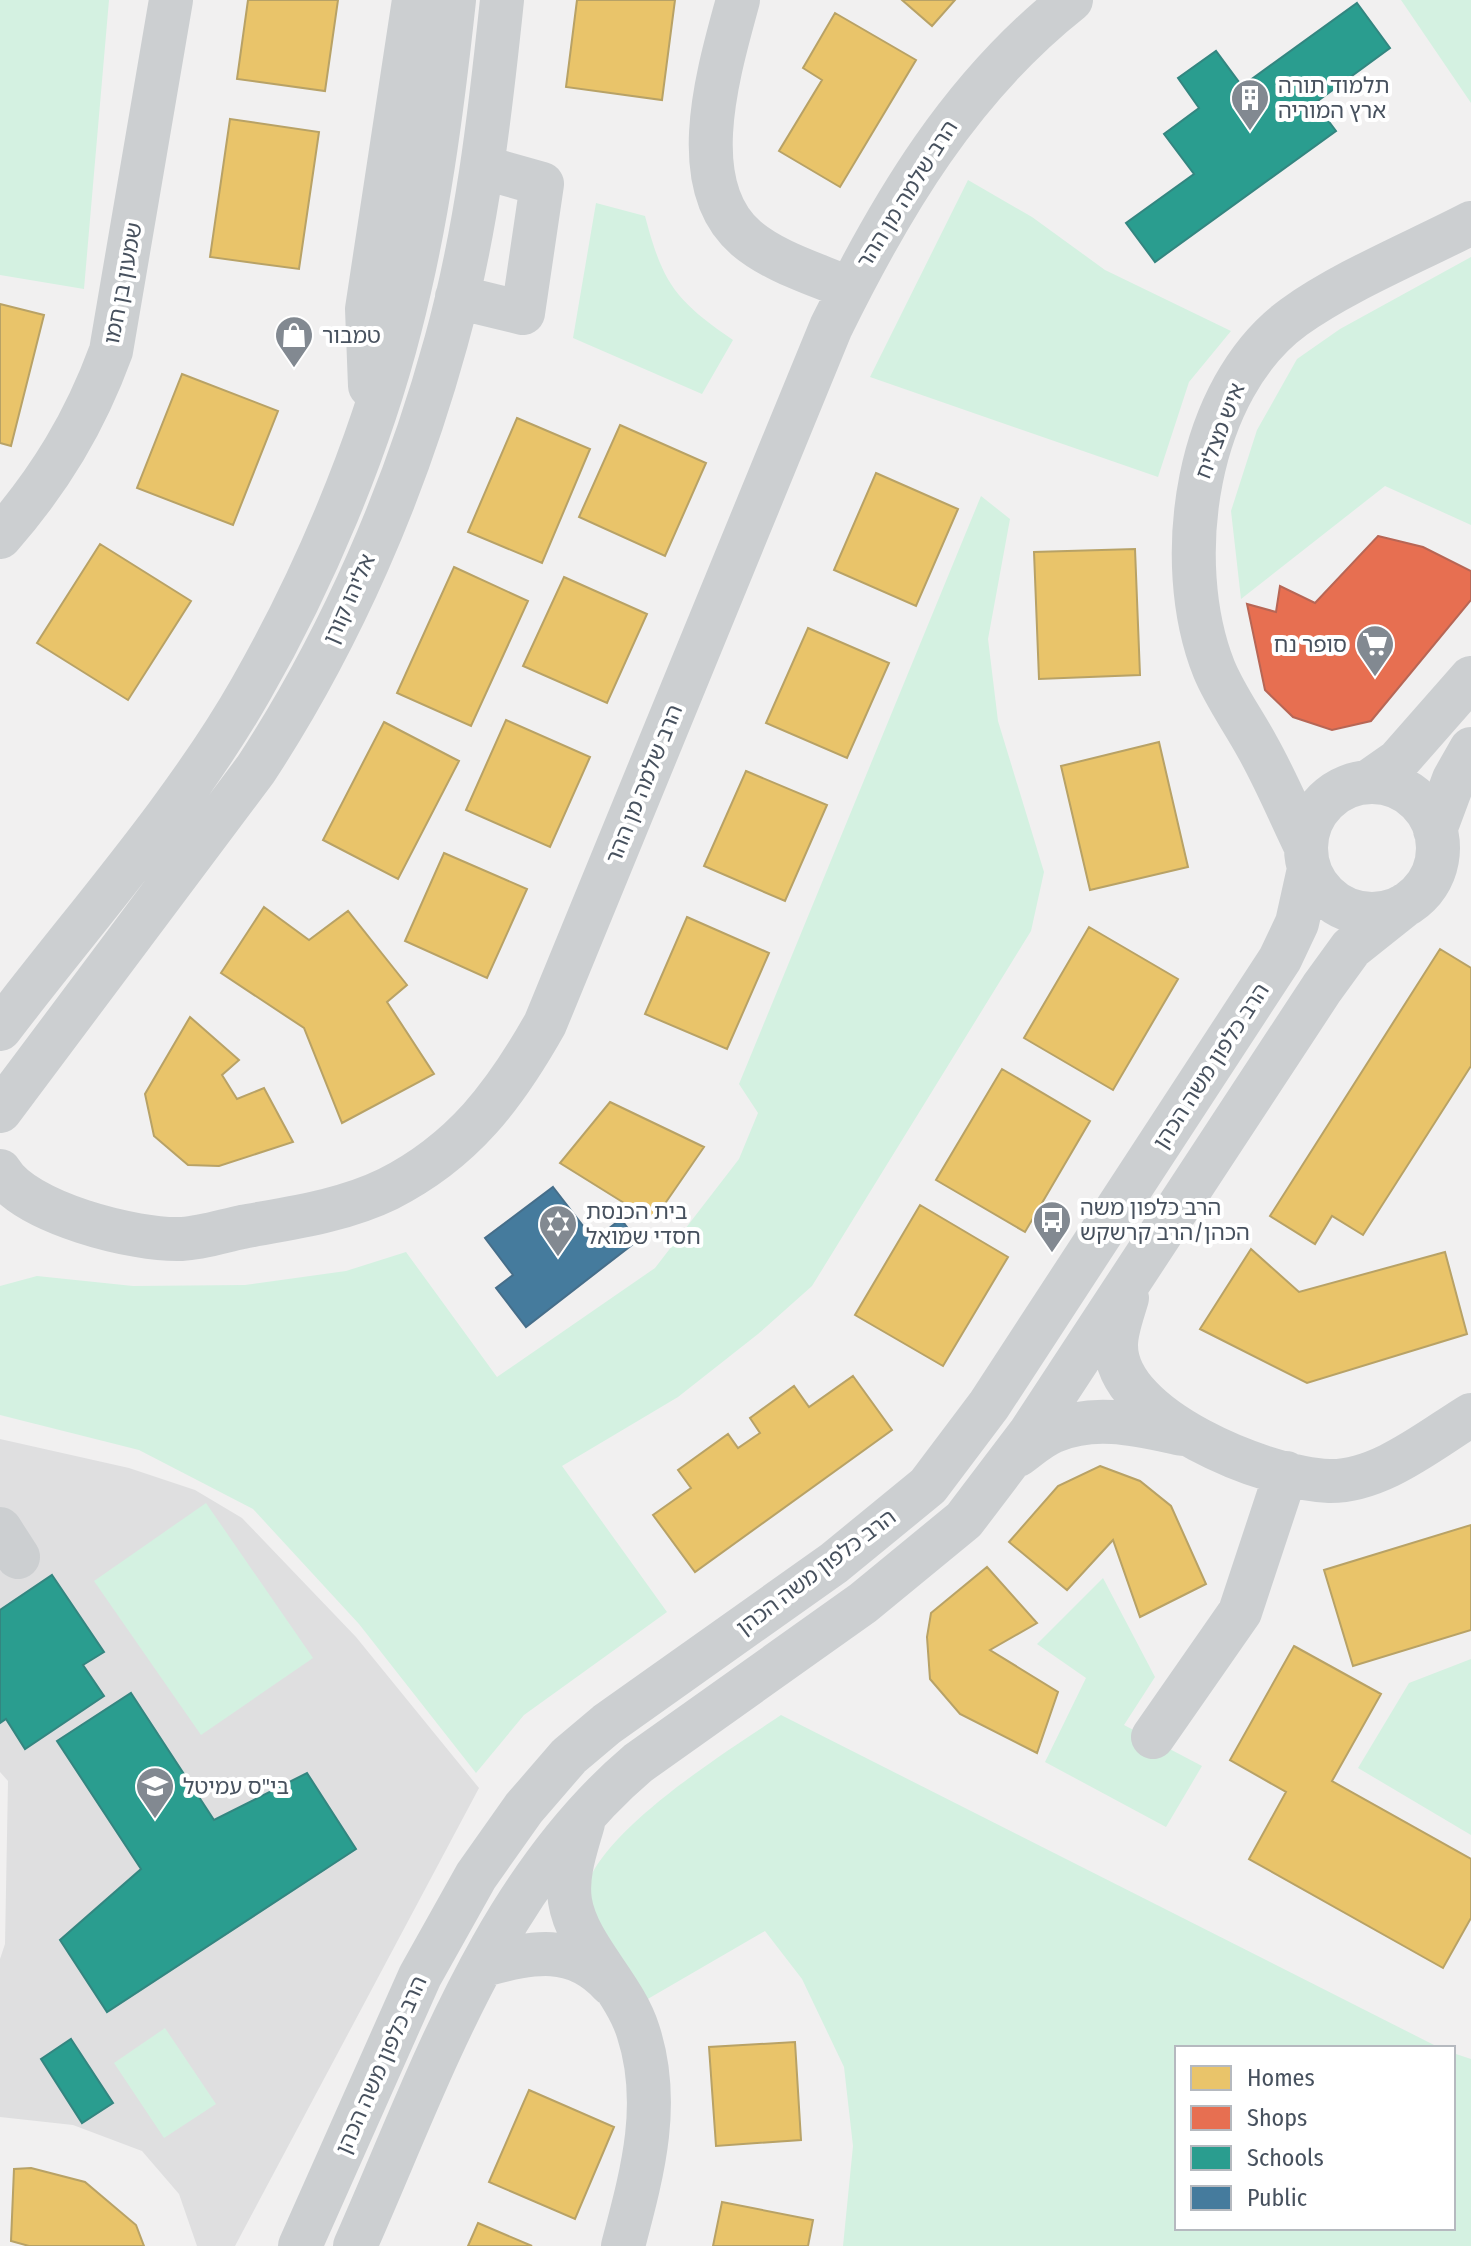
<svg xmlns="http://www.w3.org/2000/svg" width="1471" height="2246" font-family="'Fira Sans Condensed','Noto Sans Hebrew',sans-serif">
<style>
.education{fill:#dfdfe0}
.green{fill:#d4f1e1}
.homes{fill:#e9c46a;stroke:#b8a266;stroke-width:2}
.shops{fill:#e76f51;stroke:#b76655;stroke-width:2}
.schools{fill:#2a9d8f;stroke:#338680;stroke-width:2}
.public{fill:#457b9d;stroke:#466e8a;stroke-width:2}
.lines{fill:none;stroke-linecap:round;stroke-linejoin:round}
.minor{stroke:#cccfd1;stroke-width:44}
.labels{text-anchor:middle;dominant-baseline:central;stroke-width:8;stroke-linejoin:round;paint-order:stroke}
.poi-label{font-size:22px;fill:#47515e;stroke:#fff;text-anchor:start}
.street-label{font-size:22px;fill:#47515e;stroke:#fff}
</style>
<rect width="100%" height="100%" fill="#f1f0f0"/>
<!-- education -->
<path class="education" d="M0,1439L129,1468L195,1490L242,1518L356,1637L479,1788L235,2246H197L179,2194L142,2151L73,2125L0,2117V1959L5,1944L8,1781L0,1772Z"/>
<!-- green -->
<path class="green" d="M0,0H109L84,289L0,275Z
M1401,0H1471V103Z
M968,180L1032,217L1105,270L1231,331L1189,382L1158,477L870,377Z
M596,203L645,216C663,284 675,300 733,340L702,394L573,338Z
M1471,257V525L1385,486L1241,599L1231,511L1257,430L1297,359L1340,329Z
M981,496L1010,519L988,639L998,721L1044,872L1031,931L812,1286L758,1334L678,1397L562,1466L667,1612L524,1715L476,1773L359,1624L253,1509L139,1450L0,1415V1286L37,1276L133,1286L245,1285L346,1271L406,1252L497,1377L655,1268L739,1159L758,1113L739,1084Z
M206,1503L313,1658L201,1735L94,1581Z
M1103,1578L1155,1677L1124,1725L1202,1766L1166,1827L1045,1762L1086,1678L1037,1644Z
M1471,1659V1835L1358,1768L1409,1683Z
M781,1715L1440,2048H1177V2228H1453V2053L1471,2059V2246H843L853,2146L844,2067L802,1979L765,1931L646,2000C633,1982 589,1928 585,1910C570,1846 736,1746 781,1715Z
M165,2028L216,2104L164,2138L114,2063Z"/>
<!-- homes -->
<path class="homes" d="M248,0H338L325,91L237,79Z
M577,0H675L662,100L566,87Z
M902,0H955L932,26Z
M835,13L916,60L840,187L779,151L822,80L803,68Z
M230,119L319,132L299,269L210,257Z
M0,304L44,315L11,446L0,443Z
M182,374L278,411L233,525L137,488Z
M517,418L590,449L542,563L468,532Z
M620,425L706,463L665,556L579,517Z
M876,473L958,509L916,606L834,570Z
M100,544L191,601L128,700L37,643Z
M1135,549L1140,675L1039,679L1034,552Z
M454,567L528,601L471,726L397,693Z
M564,577L647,614L607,703L523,666Z
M808,628L889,663L847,758L766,723Z
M506,720L590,757L550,847L466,810Z
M384,722L459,761L398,879L323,840Z
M1159,742L1188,867L1090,890L1061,766Z
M746,771L827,805L785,901L704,866Z
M444,853L527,889L487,978L405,941Z
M264,907L309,940L348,911L407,985L387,1002L434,1074L342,1123L304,1028L221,973Z
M687,917L769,953L727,1049L645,1014Z
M1089,927L1178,979L1113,1090L1024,1038Z
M1440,949L1471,968V1066L1363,1235L1332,1216L1315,1244L1270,1216Z
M190,1017L239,1060L222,1075L237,1099L264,1088L293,1142L219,1166L188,1165L154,1136L145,1094Z
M1002,1069L1090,1121L1025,1232L936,1180Z
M610,1102L704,1147L653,1221L560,1163Z
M920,1205L1008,1257L943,1366L855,1315Z
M1251,1249L1299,1292L1445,1252L1467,1334L1307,1383L1200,1329Z
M853,1376L892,1430L695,1572L653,1515L691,1488L678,1470L728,1434L738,1448L760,1433L750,1418L794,1386L809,1407Z
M1100,1466L1140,1481L1171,1506L1206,1584L1140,1617L1113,1540L1067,1590L1009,1542L1058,1486Z
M1471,1525V1630L1353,1666L1324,1570Z
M987,1567L1037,1623L990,1650L1058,1692L1037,1753L960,1714L930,1679L927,1637L931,1613Z
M1294,1646L1381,1694L1332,1781L1471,1859V1918L1443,1968L1249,1859L1286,1792L1230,1760Z
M795,2042L801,2140L716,2146L709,2047Z
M529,2090L614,2127L575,2219L489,2182Z
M31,2168L85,2182L136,2225L144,2246H29L11,2241L14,2169Z
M722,2202L813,2220L808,2246H713Z
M478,2223L532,2246H468Z"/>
<!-- shops -->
<path class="shops" d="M1378,536L1423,547L1471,571V600L1371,721L1332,730L1293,717L1265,690L1247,604L1276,612L1280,586L1315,603Z"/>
<!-- schools -->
<path class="schools" d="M1357,3L1390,48L1315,103L1336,131L1155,262L1126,223L1194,174L1164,134L1199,108L1178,78L1216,51L1242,86Z
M52,1575L104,1652L83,1665L104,1696L25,1749L6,1719L0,1723V1610Z
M131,1693L214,1820L307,1773L356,1849L107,2012L60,1940L141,1869L57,1741Z
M71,2039L113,2103L82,2123L41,2059Z"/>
<!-- public -->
<path class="public" d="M553,1187L594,1240L621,1219L637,1241L526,1327L496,1288L513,1275L485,1238Z"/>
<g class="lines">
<!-- minor -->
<path class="minor" d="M738,0C720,67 683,184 746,238C774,262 816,274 850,289
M457,297L523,313L542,184L482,167
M370,386L367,309L414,0
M0,537C50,480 85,422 111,351L171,0
M1368,782L1398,761L1471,678
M1306 848a66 66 0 1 1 132 0a66 66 0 1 1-132 0Z
M1435,830L1454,779L1471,749
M1306,847C1290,814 1276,780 1258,748C1244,722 1225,696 1214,669C1171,561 1196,388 1294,317C1344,281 1415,252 1471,223
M0,1029C82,921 184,807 251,689C313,581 369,449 400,327C428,220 442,110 454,0
M0,1111L256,769C341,639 405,491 446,342C477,230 490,115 502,0
M0,1171C24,1213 136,1241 182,1239C202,1238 223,1231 242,1227C291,1218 343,1211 388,1189C463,1151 505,1095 545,1024L831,327C892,203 961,87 1071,0
M1127,1298C1123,1312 1116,1330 1116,1345C1115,1419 1268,1479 1329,1481C1380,1482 1430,1440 1471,1415
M1018,1455C1029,1447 1041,1436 1054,1431C1096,1413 1140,1425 1183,1434
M0,1529L18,1557
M1153,1737L1240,1612L1286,1473
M583,1823C576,1848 566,1875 570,1901C577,1946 624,1986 638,2031C662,2104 642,2174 623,2246
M484,1965C532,1952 574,1943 611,1984
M300,2246L420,1976L476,1876L524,1808L569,1756L607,1724L834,1563L928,1486L989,1405L1280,959L1297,923L1309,869
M355,2246C430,2077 493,1886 638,1763L863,1603L964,1520L1030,1433L1322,988L1351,948L1405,905"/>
</g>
<!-- icons -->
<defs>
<g id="building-pin" transform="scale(2)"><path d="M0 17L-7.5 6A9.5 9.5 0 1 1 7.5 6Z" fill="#828991" stroke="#fff"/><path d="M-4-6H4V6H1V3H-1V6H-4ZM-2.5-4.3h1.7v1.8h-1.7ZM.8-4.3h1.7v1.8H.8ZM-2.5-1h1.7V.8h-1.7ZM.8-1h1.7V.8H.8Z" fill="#fff"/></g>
<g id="shop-pin" transform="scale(2)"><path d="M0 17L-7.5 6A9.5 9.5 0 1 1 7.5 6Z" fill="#828991" stroke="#fff"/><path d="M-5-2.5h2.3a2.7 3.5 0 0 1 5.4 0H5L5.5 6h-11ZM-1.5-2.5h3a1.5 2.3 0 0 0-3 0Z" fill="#fff"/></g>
<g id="supermarket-pin" transform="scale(2)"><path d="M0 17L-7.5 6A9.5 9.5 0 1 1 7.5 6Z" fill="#828991" stroke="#fff"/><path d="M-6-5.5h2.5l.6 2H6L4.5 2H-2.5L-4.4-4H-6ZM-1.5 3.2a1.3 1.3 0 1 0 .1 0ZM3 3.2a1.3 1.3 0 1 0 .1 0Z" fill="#fff"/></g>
<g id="bus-pin" transform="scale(2)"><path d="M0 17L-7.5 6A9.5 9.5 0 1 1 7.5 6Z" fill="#828991" stroke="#fff"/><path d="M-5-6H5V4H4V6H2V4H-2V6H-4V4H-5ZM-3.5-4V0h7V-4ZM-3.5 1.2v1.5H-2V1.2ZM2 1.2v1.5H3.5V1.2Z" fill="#fff"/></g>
<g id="synagogue-pin" transform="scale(2)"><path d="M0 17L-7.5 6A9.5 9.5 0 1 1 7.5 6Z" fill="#828991" stroke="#fff"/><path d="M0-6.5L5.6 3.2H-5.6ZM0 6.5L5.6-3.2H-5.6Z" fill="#fff"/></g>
<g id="school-pin" transform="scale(2)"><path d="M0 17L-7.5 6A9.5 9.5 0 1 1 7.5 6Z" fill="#828991" stroke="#fff"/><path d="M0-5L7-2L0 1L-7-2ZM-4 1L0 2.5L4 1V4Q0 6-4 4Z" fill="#fff"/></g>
</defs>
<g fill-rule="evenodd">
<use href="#building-pin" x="1250" y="98"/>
<use href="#shop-pin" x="294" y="335"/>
<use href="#supermarket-pin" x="1375" y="644"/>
<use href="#bus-pin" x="1052" y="1220"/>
<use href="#synagogue-pin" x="558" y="1224"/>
<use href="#school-pin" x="155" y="1786"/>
</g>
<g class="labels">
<!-- poi labels -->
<g class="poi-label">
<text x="1278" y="85">תלמוד תורה<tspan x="1278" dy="25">ארץ המוריה</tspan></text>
<text x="322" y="335">טמבור</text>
<text x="1347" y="644" text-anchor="end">סופר נח</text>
<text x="1080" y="1207">הרב כלפון משה<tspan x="1080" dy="25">הכהן/הרב קרשקש</tspan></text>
<text x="586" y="1211">בית הכנסת<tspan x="586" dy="25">חסדי שמואל</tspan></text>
<text x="183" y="1786">בי"ס עמיטל</text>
</g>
<!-- street labels -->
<g class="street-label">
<text transform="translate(907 194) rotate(-58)">הרב שלמה מן ההר</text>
<text transform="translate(123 283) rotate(-79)">שמעון בן חמו</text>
<text transform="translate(1220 431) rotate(-69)">איש מצליח</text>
<text transform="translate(349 599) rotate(-66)">אליהו קורן</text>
<text transform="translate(644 784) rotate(-68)">הרב שלמה מן ההר</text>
<text transform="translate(1211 1066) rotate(-57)">הרב כלפון משה הכהן</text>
<text transform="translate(816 1572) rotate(-37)">הרב כלפון משה הכהן</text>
<text transform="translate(381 2065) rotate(-66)">הרב כלפון משה הכהן</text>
</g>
</g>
<!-- legend -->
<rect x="1175" y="2046" width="280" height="184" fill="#ffffff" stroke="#b5b9bf" stroke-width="2"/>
<rect x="1191" y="2066" width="40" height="24" fill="#e9c46a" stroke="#b5b9bf" stroke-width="2"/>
<text x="1247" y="2086" font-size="24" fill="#47515e">Homes</text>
<rect x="1191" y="2106" width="40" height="24" fill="#e76f51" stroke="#b5b9bf" stroke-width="2"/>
<text x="1247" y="2126" font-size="24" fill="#47515e">Shops</text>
<rect x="1191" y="2146" width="40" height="24" fill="#2a9d8f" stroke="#b5b9bf" stroke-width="2"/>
<text x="1247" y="2166" font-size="24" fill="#47515e">Schools</text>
<rect x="1191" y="2186" width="40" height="24" fill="#457b9d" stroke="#b5b9bf" stroke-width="2"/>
<text x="1247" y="2206" font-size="24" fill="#47515e">Public</text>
</svg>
